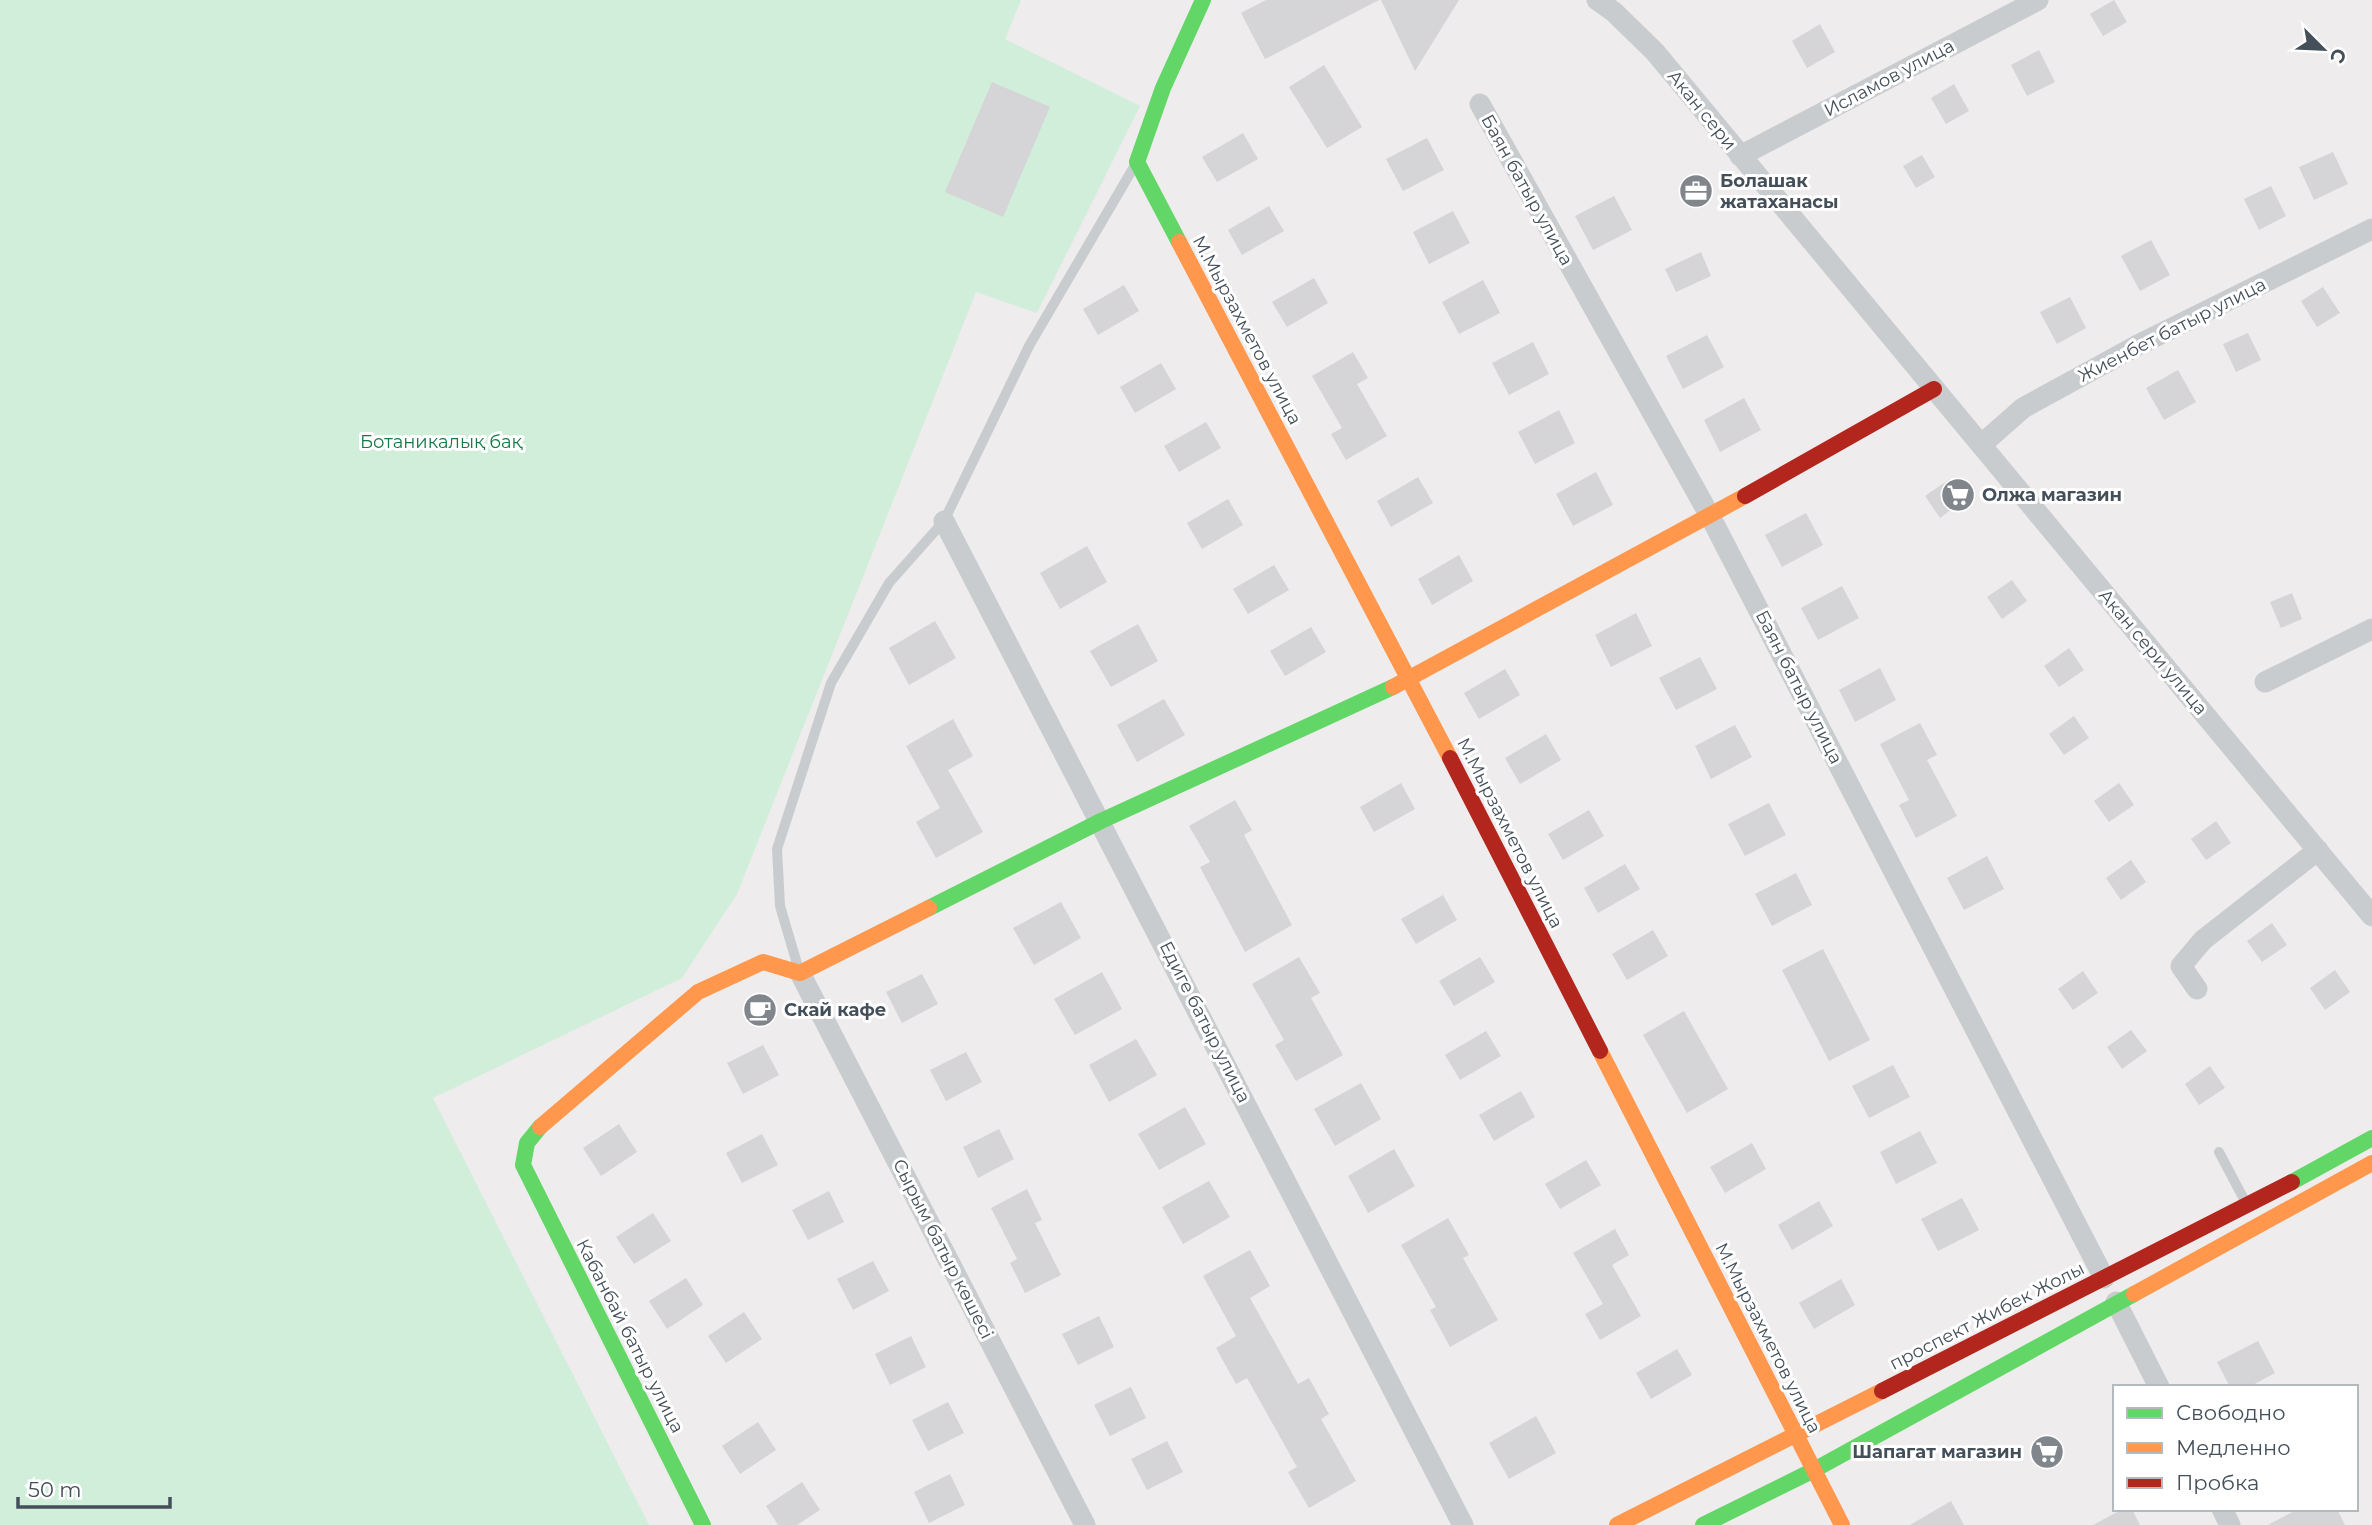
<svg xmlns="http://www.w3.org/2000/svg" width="2372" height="1525" font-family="Montserrat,sans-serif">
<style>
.green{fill:#d0eeda}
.building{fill:#d5d4d7}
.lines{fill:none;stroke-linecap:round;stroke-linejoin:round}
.lane{stroke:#c9ccce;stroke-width:10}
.street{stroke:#c9ccce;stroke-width:21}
.fast{stroke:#63d668;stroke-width:16}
.slow{stroke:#ff974d;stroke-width:16}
.jam{stroke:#b3261e;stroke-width:16}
.labels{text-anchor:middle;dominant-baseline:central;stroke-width:6;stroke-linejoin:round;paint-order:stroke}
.street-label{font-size:18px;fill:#444f59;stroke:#fff}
.poi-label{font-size:18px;font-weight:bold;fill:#444f59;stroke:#fff;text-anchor:start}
.park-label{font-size:18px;fill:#147b47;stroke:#fff}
</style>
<rect width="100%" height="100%" fill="#eeecec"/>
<!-- green -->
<path class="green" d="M0,0H1021L1005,39L1140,106L1037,313L976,292L737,894L682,978L433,1098L649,1525H0Z"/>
<!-- building -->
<path class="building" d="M1266,0H1379L1265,59L1241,13Z
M1381,0H1459L1415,71Z
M2114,0L2127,22L2103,36L2090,14Z
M1820,24L1835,52L1807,68L1792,41Z
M2039,50L2055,82L2027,96L2011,65Z
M1324,65L1362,127L1327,148L1289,87Z
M992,82L1050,107L1003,217L945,192Z
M1954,84L1969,111L1946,124L1931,98Z
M1243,133L1258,159L1217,182L1202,157Z
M1427,138L1444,170L1403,191L1386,159Z
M2333,152L2348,184L2314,200L2299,167Z
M1922,155L1935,177L1916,188L1903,166Z
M2271,186L2286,216L2259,230L2244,199Z
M1614,196L1632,230L1593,250L1575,216Z
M1269,206L1284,231L1242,255L1228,230Z
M1453,211L1470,243L1429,264L1413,232Z
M2151,240L2170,275L2140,291L2121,256Z
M1701,252L1711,276L1676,292L1665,269Z
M1314,278L1328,303L1287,327L1272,302Z
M1483,280L1500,313L1459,334L1442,302Z
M1124,285L1139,311L1098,335L1083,309Z
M2323,287L2340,313L2317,327L2301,301Z
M2070,297L2086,328L2057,344L2040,312Z
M2248,333L2261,360L2236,372L2223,344Z
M1707,335L1724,367L1683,389L1666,356Z
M1533,342L1549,374L1509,395L1492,363Z
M1353,352L1368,378L1357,384L1387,436L1346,460L1331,434L1342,428L1312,376Z
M1161,363L1176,389L1135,413L1120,387Z
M2178,370L2196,402L2164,420L2146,388Z
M1744,398L1761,430L1720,452L1704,420Z
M1559,410L1575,443L1535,464L1518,432Z
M1206,422L1221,448L1179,472L1164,446Z
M1596,472L1613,505L1573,526L1556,494Z
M1418,477L1433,503L1391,527L1377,501Z
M1950,479L1964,500L1940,518L1925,496Z
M1228,499L1243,525L1202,549L1187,523Z
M1806,513L1823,545L1782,567L1765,535Z
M1087,546L1107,582L1060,609L1040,573Z
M1459,555L1473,581L1432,605L1418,579Z
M1274,565L1289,590L1248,614L1233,589Z
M2012,580L2027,601L2002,619L1987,597Z
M1842,586L1859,618L1818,640L1801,608Z
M2292,593L2302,619L2281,628L2270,602Z
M1636,613L1652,646L1611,667L1595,635Z
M935,621L956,658L909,685L889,648Z
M1138,624L1158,661L1111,687L1090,651Z
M1311,627L1326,652L1285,676L1270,651Z
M2069,648L2084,670L2059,687L2044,666Z
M1700,657L1717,689L1676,710L1659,678Z
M1880,668L1896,700L1855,722L1839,690Z
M1505,669L1520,695L1479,719L1464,693Z
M1164,699L1185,735L1137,762L1117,725Z
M2074,716L2089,738L2064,755L2049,734Z
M953,719L973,756L948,770L983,832L936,858L916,822L940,808L906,746Z
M1920,723L1937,755L1927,760L1957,816L1916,838L1899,805L1909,800L1880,744Z
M1735,725L1752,757L1711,779L1695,746Z
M1546,734L1561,760L1520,784L1505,758Z
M1401,783L1415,809L1374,832L1360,807Z
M2119,783L2134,805L2109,822L2094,801Z
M1235,800L1252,830L1244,835L1292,925L1245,952L1200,867L1210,862L1189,826Z
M1769,803L1786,835L1745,856L1728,824Z
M1589,810L1604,836L1563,860L1548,834Z
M2216,821L2231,843L2206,860L2191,839Z
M1987,856L2004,889L1964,910L1947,878Z
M2131,860L2146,882L2121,900L2106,878Z
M1625,864L1640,889L1598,913L1584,888Z
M1796,873L1812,905L1772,926L1755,894Z
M1443,895L1457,920L1416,944L1401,919Z
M1061,902L1081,938L1034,965L1013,928Z
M2272,923L2287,945L2262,962L2247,941Z
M1653,930L1668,956L1627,980L1612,954Z
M1823,949L1870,1040L1829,1061L1782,970Z
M1299,957L1320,993L1311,998L1343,1055L1296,1081L1275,1045L1284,1040L1252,984Z
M1480,957L1495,982L1454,1006L1439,981Z
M2335,970L2350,992L2325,1010L2310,988Z
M2083,971L2098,993L2073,1010L2058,989Z
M1102,972L1122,1009L1075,1035L1054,999Z
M922,974L938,1004L902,1023L886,992Z
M1684,1011L1728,1089L1687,1113L1643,1035Z
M2131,1030L2147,1051L2122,1069L2107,1047Z
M1486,1031L1501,1056L1460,1080L1445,1055Z
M1136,1039L1157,1075L1109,1102L1089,1065Z
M763,1045L779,1075L743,1094L727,1063Z
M966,1052L982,1082L946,1101L930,1070Z
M1893,1065L1910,1097L1869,1118L1852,1086Z
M2210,1066L2225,1088L2199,1105L2185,1084Z
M1361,1083L1381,1119L1335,1146L1314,1109Z
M1521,1091L1535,1117L1494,1141L1479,1115Z
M1185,1107L1206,1144L1159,1170L1138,1134Z
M619,1124L637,1152L601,1176L583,1148Z
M999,1129L1014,1159L978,1178L963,1147Z
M1920,1131L1937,1163L1896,1184L1880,1152Z
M762,1134L778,1165L742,1183L726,1153Z
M1752,1143L1766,1169L1725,1193L1710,1167Z
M1394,1149L1415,1186L1368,1213L1348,1176Z
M1586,1160L1601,1185L1560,1209L1545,1184Z
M1209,1181L1230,1217L1183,1244L1162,1207Z
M1027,1189L1042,1220L1035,1223L1061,1275L1025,1293L1010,1263L1017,1259L991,1208Z
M829,1191L844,1222L808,1240L792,1210Z
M1962,1198L1979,1230L1938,1251L1921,1219Z
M1819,1201L1833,1226L1792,1250L1778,1225Z
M653,1213L671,1241L634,1264L616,1237Z
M1448,1218L1469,1255L1463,1258L1498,1320L1450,1347L1430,1310L1436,1307L1401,1245Z
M1615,1229L1629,1255L1612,1265L1641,1316L1600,1340L1585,1314L1603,1304L1573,1253Z
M1250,1250L1270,1286L1250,1298L1298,1384L1309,1378L1329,1414L1321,1419L1356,1481L1309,1508L1288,1472L1297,1467L1247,1378L1236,1384L1216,1348L1236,1336L1203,1276Z
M873,1261L889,1291L853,1310L837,1279Z
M686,1278L703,1305L667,1329L649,1301Z
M1841,1279L1855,1305L1814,1329L1799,1303Z
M744,1312L762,1339L726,1363L708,1336Z
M1099,1316L1114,1347L1078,1365L1062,1334Z
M911,1336L926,1367L890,1385L875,1354Z
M2258,1341L2275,1373L2249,1387H2230L2217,1362Z
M1677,1349L1692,1375L1651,1399L1636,1373Z
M1131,1387L1146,1418L1110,1436L1094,1405Z
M948,1402L964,1433L928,1451L912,1420Z
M1536,1416L1556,1453L1509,1479L1489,1443Z
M758,1422L776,1450L740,1474L722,1446Z
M1167,1441L1183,1472L1147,1490L1131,1459Z
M950,1474L965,1505L929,1523L914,1492Z
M802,1482L820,1510L797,1525H778L766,1506Z
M1951,1501L1964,1525H1910Z
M2123,1509H2132L2140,1525H2093Z
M2298,1509H2337L2345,1525H2268Z"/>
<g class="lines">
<!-- lane -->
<path class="lane" d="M798,967L780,906L777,849L831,683L889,583L944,521L1029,346L1135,165
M2219,1152L2246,1203"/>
<!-- street -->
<path class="street" d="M1597,0L1614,12L1655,52L2372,916
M1480,104L1710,516L2104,1278
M1740,156L2038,0
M1981,445L2023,408L2138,345L2372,229
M944,521L1463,1525
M2265,682L2372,629
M800,973L1085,1525
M2197,989L2181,966L2203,940L2318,850
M2116,1302L2159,1387
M2222,1509L2230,1525"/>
<!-- fast -->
<path class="fast" d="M1179,242L1137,162L1163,88L1203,0
M929,908L1101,821L1393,687
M540,1127L527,1143L523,1165L703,1525
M2292,1182L2372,1138
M1703,1525L1814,1470L2134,1294"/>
<!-- slow -->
<path class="slow" d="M1179,242L1450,758
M1393,687L1745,496
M1600,1051L1842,1525
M540,1127L698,992L763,962L800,973L929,908
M2134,1294L2372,1163
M1617,1525L1882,1391"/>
<!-- jam -->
<path class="jam" d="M1745,496L1934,389
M1450,758L1600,1051
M1882,1391L2292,1182"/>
</g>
<!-- icons -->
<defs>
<g id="office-disc" transform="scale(1.75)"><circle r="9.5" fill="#80868c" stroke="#fff"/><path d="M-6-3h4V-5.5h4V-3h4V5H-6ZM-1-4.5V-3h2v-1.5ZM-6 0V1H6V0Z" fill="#fff"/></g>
<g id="supermarket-disc" transform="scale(1.75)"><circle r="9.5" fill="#80868c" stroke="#fff"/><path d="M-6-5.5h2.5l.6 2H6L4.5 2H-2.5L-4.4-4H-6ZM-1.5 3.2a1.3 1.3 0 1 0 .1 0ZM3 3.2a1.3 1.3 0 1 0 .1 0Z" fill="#fff"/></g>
<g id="cafe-disc" transform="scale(1.75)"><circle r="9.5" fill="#80868c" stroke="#fff"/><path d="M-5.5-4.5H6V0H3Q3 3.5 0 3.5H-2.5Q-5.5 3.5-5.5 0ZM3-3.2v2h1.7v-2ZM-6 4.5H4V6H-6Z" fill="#fff"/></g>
</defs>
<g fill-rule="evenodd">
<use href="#office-disc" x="1696" y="191"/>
<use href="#supermarket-disc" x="1958" y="495"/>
<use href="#cafe-disc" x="760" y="1010"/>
<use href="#supermarket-disc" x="2047" y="1452"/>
</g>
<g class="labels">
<!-- street labels -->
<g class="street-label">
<text transform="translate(1889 78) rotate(-28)">Исламов улица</text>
<text transform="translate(1702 110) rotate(51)">Акан сери</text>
<text transform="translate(1527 190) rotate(61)">Баян батыр улица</text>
<text transform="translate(1247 330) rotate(62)">М.Мырзахметов улица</text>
<text transform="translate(2172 330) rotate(-27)">Жиенбет батыр улица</text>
<text transform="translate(2153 652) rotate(50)">Акан сери улица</text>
<text transform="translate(1799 687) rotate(63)">Баян батыр улица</text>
<text transform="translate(1510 833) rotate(63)">М.Мырзахметов улица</text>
<text transform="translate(1205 1022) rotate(63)">Едиге батыр улица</text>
<text transform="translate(943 1249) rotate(63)">Сырым батыр көшесі</text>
<text transform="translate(1987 1316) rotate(-27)">проспект Жибек Жолы</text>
<text transform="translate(630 1336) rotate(63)">Кабанбай батыр улица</text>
<text transform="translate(1768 1338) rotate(63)">М.Мырзахметов улица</text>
</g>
<!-- poi labels -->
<g class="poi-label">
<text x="1720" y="181">Болашак<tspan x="1720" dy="21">жатаханасы</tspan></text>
<text x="1982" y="495">Олжа магазин</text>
<text x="784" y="1010">Скай кафе</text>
<text x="2022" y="1452" text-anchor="end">Шапагат магазин</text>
</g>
<!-- park labels -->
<g class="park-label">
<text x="441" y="442">Ботаникалық бақ</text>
</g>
</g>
<!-- legend -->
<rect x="2113" y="1385" width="245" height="126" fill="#ffffff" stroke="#b4b9bd" stroke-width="2"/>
<rect x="2127" y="1408" width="35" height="10" fill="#63d668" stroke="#b4b9bd" stroke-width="2"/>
<text x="2176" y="1420" font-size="21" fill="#444f59">Свободно</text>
<rect x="2127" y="1443" width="35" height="10" fill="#ff974d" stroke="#b4b9bd" stroke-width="2"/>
<text x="2176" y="1455" font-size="21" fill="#444f59">Медленно</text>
<rect x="2127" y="1478" width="35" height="10" fill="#b3261e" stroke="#b4b9bd" stroke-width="2"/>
<text x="2176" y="1490" font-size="21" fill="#444f59">Пробка</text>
<!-- north arrow -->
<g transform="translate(2323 49) rotate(114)" stroke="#ffffff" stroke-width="5" paint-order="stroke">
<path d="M0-5L12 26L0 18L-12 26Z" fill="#444f59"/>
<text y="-10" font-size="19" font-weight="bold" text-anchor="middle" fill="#444f59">С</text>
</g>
<!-- scale -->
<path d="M18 1497v10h152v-10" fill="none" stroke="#444f59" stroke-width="3.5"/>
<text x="28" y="1497" font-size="21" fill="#444f59" stroke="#ffffff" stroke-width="5" paint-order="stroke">50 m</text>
</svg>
